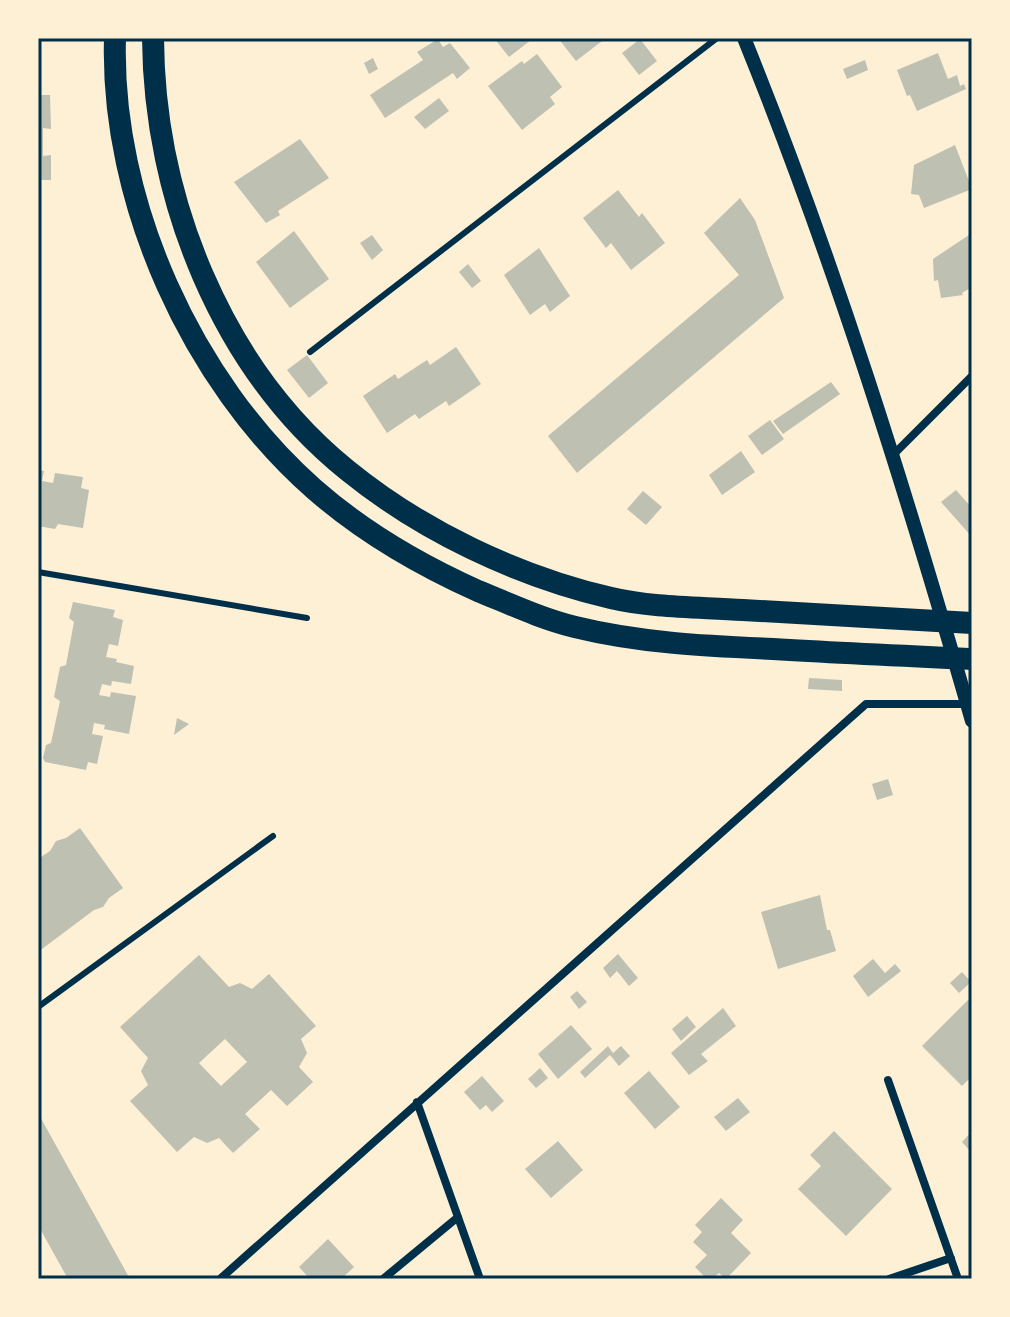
<svg xmlns="http://www.w3.org/2000/svg" width="1010" height="1317" font-family="'Roboto Condensed',sans-serif">
<style>
.building{fill:#bec0b2;fill-rule:evenodd}
.lines{fill:none;stroke-linecap:round;stroke-linejoin:round}
.service{stroke:#003049;stroke-width:6}
.minor{stroke:#003049;stroke-width:8}
.tertiary{stroke:#003049;stroke-width:14}
.trunk{stroke:#003049;stroke-width:22}
.neatline{fill:none;stroke:#003049;stroke-width:3}
</style>
<rect width="100%" height="100%" fill="#fdf0d5"/>
<!-- building -->
<path class="building" d="M494,38H530L531,40L509,57Z
M558,38H606L576,61Z
M438,39L443,47L450,43L470,68L457,79L453,73L385,118L370,95L423,60L417,52Z
M640,39L657,61L639,75L622,53Z
M938,53L948,79L957,75L960,86L964,84L966,89L917,111L910,95L907,96L897,70Z
M537,54L562,87L550,97L555,104L522,130L488,86L522,61L524,64Z
M373,58L378,69L369,74L364,63Z
M865,60L868,70L847,79L843,69Z
M38,95H50L51,129L43,128V156L51,155V180H38Z
M439,98L449,111L425,129L414,117Z
M300,139L329,178L278,211L280,215L266,223L234,182Z
M955,145L972,189L924,208L919,195L911,194L914,165Z
M618,190L639,217L642,213L665,243L631,270L611,243L606,248L583,218Z
M740,198L755,220L784,298L577,473L548,436L739,275L704,233Z
M294,231L329,279L290,308L256,262Z
M972,233V287L962,293L963,295L941,298L938,280L934,281L933,259Z
M372,235L383,250L372,260L360,243Z
M539,248L570,296L550,312L545,304L530,315L504,275Z
M468,264L481,281L472,288L459,272Z
M456,347L481,384L449,406L446,401L419,419L415,414L387,433L363,396L395,374L398,379L427,360L430,365Z
M307,355L328,383L309,398L287,370Z
M831,382L840,394L783,434L773,421Z
M770,420L784,439L762,455L748,436Z
M741,451L755,472L722,495L709,475Z
M38,470L44,471L42,481L53,483L55,473L83,477L81,488L89,490L83,528L58,524L55,529L38,526Z
M956,490L972,508V537L941,502Z
M643,491L662,507L646,525L627,509Z
M73,602L115,610L113,617L123,620L118,646L109,644L106,657L117,659L116,662L134,666L131,684L112,681L111,686L102,684L99,695L110,697L111,692L136,696L129,734L104,729L105,725L94,723L92,734L103,736L97,764L88,762L86,770L45,762L43,758L46,745L51,743L60,701L54,697L60,667L66,665L74,622L69,618Z
M809,678L842,680V691L808,689Z
M177,718L189,724L174,735Z
M888,779L893,795L877,800L872,784Z
M80,828L123,888L109,898L103,907L94,910L38,952V859L50,851L56,841L66,838Z
M820,895L827,930H830L836,951L778,969L761,912Z
M618,954L638,978L629,986L617,971L610,978L603,968Z
M199,955L229,987L240,983L252,989L269,974L316,1026L301,1039L307,1053L299,1067L313,1082L287,1106L271,1090L245,1114L260,1129L233,1153L219,1138L207,1143L194,1137L177,1152L130,1101L148,1085L141,1071L148,1058L120,1027ZM225,1039L247,1062L221,1086L199,1063Z
M873,959L885,973L895,964L901,971L868,997L853,976Z
M962,972L971,982L959,993L950,983Z
M577,991L587,1002L579,1009L570,997Z
M968,1000L972,1004V1076L962,1086L922,1046Z
M723,1008L736,1026L701,1054L708,1061L689,1075L671,1053Z
M687,1016L696,1027L681,1041L672,1029Z
M571,1025L592,1049L558,1079L538,1054Z
M608,1046L613,1053L621,1046L630,1056L619,1066L610,1055L585,1078L580,1072Z
M540,1068L548,1078L536,1088L528,1079Z
M649,1071L680,1107L655,1129L624,1093Z
M482,1076L504,1101L492,1112L486,1105L480,1110L464,1092Z
M738,1098L750,1112L726,1131L714,1117Z
M38,1113L130,1279H68L38,1225Z
M834,1131L892,1189L846,1236L798,1189L821,1166L810,1155Z
M972,1131V1153L962,1142Z
M558,1141L583,1170L551,1198L525,1169Z
M721,1198L743,1220L731,1233L751,1253L726,1279L719,1273L712,1279H707L695,1267L707,1255L693,1242L702,1232L695,1225Z
M328,1239L354,1267L341,1279H310L299,1267Z"/>
<g class="lines">
<!-- service -->
<path class="service" d="M310,352L717,38
M38,572L307,618
M38,1007L273,836"/>
<!-- minor -->
<path class="minor" d="M892,456L972,376
M888,1080L958,1279
M417,1102L480,1279
M220,1279L866,704H967
M383,1279L458,1217
M889,1279L951,1258"/>
<!-- tertiary -->
<path class="tertiary" d="M744,38C834,260 906,491 972,721"/>
<!-- trunk -->
<path class="trunk" d="M115,38C110,201 192,382 314,489C363,532 420,565 478,591C510,604 542,619 575,627C640,643 706,646 773,649C839,653 906,656 972,659
M153,38C154,198 221,368 347,470C422,531 517,576 611,598C653,608 700,607 743,610C819,614 896,619 972,623"/>
</g>
<!-- border -->
<rect width="1010" height="1317" fill="none" stroke="#fdf0d5" stroke-width="80"/>
<rect x="40" y="40" width="930" height="1237" class="neatline"/>
</svg>
